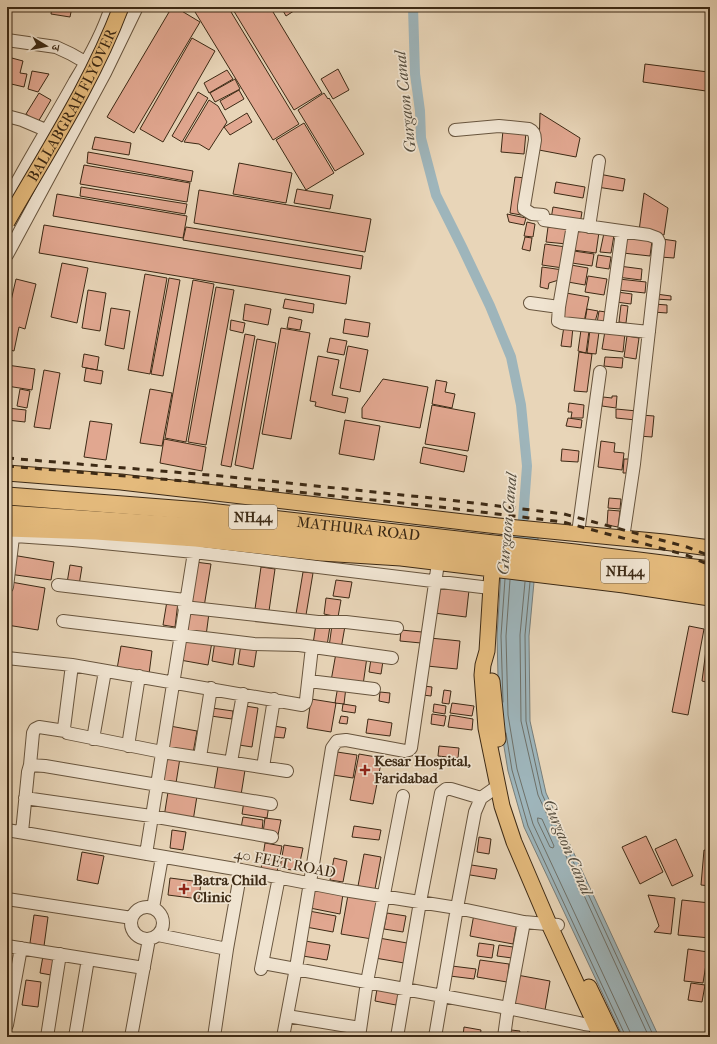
<svg xmlns="http://www.w3.org/2000/svg" width="717" height="1044" font-family="'IM FELL French Canon','Noto Serif Devanagari',serif">
<style>
.water{fill:#9eb5bb;stroke:#777d79}
.lines{fill:none;stroke-linecap:round;stroke-linejoin:round}
.shore{stroke:#6e7068;stroke-width:1}
.canal{stroke:#9eb5bb;stroke-width:10}
.building{fill:#e1a790;stroke:#3d2a15}
.minor-casing{stroke:#68553e;stroke-width:14}
.major-casing{stroke:#3d2a15;stroke-width:17}
.highway-casing{stroke:#3d2a15;stroke-width:19}
.minor{stroke:#f0e4d1;stroke-width:12}
.major{stroke:#e4ba7c;stroke-width:15}
.highway{stroke:#e4ba7c;stroke-width:17}
.rail{stroke:#3d2a15;stroke-width:3;stroke-dasharray:7 7;stroke-linecap:butt}
.major-bridge-casing{stroke:#3d2a15;stroke-width:17;stroke-linecap:butt}
.major-bridge{stroke:#e4ba7c;stroke-width:15}
.poi-dot{fill:#8f2418;stroke:#f0e4d1;stroke-width:1.5}
.labels{text-anchor:middle;dominant-baseline:central;stroke-width:3.5;stroke-linejoin:round;paint-order:stroke}
.shield{fill:#f0e4d1;stroke:#73624d;stroke-width:1}
.shield-label{font-size:14px;font-weight:bold;fill:#3d2a15}
.street-label{font-size:15px;fill:#3d2a15;stroke:#f0e4d1}
.poi-label{font-size:15px;font-weight:bold;fill:#3d2a15;stroke:#f0e4d1;text-anchor:start}
.water-label{font-size:16px;font-style:italic;fill:#554d3e;stroke:#f0e4d1}
</style>
<rect width="100%" height="100%" fill="#e8d5b8"/>
<filter id="stains"><feTurbulence type="fractalNoise" baseFrequency=".005" numOctaves="4"/><feColorMatrix values="0 0 0 0 .2 0 0 0 0 .09 0 0 0 0 .02 0 0 0 .5 -.17"/></filter>
<radialGradient id="worn" r=".72"><stop offset=".6" stop-color="#630" stop-opacity="0"/><stop offset="1" stop-color="#630" stop-opacity=".3"/></radialGradient>
<!-- water -->
<path class="water" d="M504,525L539,528L529,636L530,721L546,793L659,1037H623L524,827L508,771L499,716L497,636Z"/>
<g class="lines">
<!-- shore -->
<path class="shore" d="M510,580L506,636L508,715L517,769L533,824L630,1032L631,1037
M525,582L520,635L521,721L538,795L649,1037
M530,582L525,635L526,721L542,794L654,1037
M503,702L501,636L505,579
M506,733L512,770L528,826L626,1037
M538,818L542,819L554,846L553,848L550,847L538,822Z"/>
<!-- canal -->
<path class="canal" d="M413,7L415,74L420,111L421,138L436,195L462,247L490,306L511,357L521,405L527,466L522,533"/>
</g>
<!-- building -->
<path class="building" d="M52,7H72L70,17L51,14Z
M172,7H175L200,22L134,133L107,117Z
M192,7H228L299,124L273,140Z
M233,7H270L322,93L294,110L232,8Z
M281,7H300L286,16Z
M192,38L215,51L163,142L140,129Z
M8,57L23,61L20,73L27,74L24,87L7,83Z
M645,64L708,72L706,91L643,82Z
M338,69L349,90L333,99L321,79Z
M227,70L233,79L209,93L204,83Z
M32,71L49,74L38,92L28,89Z
M235,79L240,89L215,102L210,93Z
M239,90L244,99L225,110L220,101Z
M198,92L208,98L182,142L172,136Z
M39,93L51,100L38,122L26,114Z
M324,93L328,99L329,98L364,154L335,171L298,110Z
M209,100L218,106L227,122L209,150L199,144L184,142Z
M247,113L252,122L230,135L224,127Z
M540,113L580,138L576,157L539,150Z
M304,123L334,173L306,190L276,140Z
M503,130L526,132L524,154L501,152Z
M95,137L131,143L129,155L92,149Z
M88,152L193,171L191,182L87,163Z
M239,163L292,173L286,203L233,194Z
M84,165L190,183L187,202L80,184Z
M599,174L625,179L623,191L597,187Z
M515,177L526,178L521,215L510,213Z
M556,182L585,187L583,198L554,193Z
M81,187L187,204L185,214L80,196Z
M297,189L333,195L330,209L294,203Z
M199,190L371,219L365,252L194,223Z
M644,193L668,208L664,235L639,231Z
M57,194L187,216L183,238L53,216Z
M553,207L582,212L580,224L551,219Z
M507,214L526,218L524,225L509,222Z
M527,222L535,224L533,237L524,236Z
M44,225L350,276L346,304L39,253Z
M186,227L363,256L361,269L183,240Z
M548,227L569,229L567,244L546,242Z
M577,228L599,232L596,253L573,250Z
M604,233L614,235L611,253L600,252Z
M525,237L532,238L530,251L522,249Z
M624,238L652,241L650,256L623,253Z
M662,239L676,241L674,258L660,257Z
M545,244L566,247L563,268L542,265Z
M574,251L594,254L592,266L572,263Z
M598,255L611,257L609,269L596,267Z
M62,263L88,268L77,323L51,317Z
M571,265L588,268L585,285L568,282Z
M619,266L642,269L641,280L617,277Z
M542,267L563,270L562,279L549,283L548,289L540,287Z
M145,274L167,278L150,374L128,370Z
M588,276L607,279L604,295L585,292Z
M169,278L180,280L163,376L151,374Z
M16,279L36,284L25,329L19,327L14,351L7,349V318Z
M619,279L646,282L645,293L618,290Z
M193,280L214,284L186,442L165,438Z
M216,287L234,290L206,445L188,442Z
M88,290L106,293L100,331L82,328Z
M617,292L632,294L631,304L616,302Z
M566,293L589,297L584,322L562,319Z
M656,294L671,296V300L656,299Z
M285,299L314,304L313,313L283,308Z
M245,304L271,309L268,325L243,320Z
M654,304L667,305V313L653,312Z
M621,305L628,306L626,323L619,322Z
M111,308L130,311L124,349L105,345Z
M587,309L598,311L595,322L585,321Z
M599,311L606,312L604,324L597,323Z
M289,317L302,320L300,330L287,328Z
M345,319L370,323L368,337L343,333Z
M231,320L245,323L243,333L230,330Z
M564,326L573,327L571,347L561,346Z
M281,328L310,333L291,439L262,434Z
M581,330L589,331L586,353L578,351Z
M590,330L599,332L596,354L587,353Z
M605,331L625,333L623,352L602,349Z
M245,334L255,336L231,467L221,465Z
M627,336L639,338L636,359L624,357Z
M330,338L347,341L344,355L327,352Z
M257,339L276,343L253,469L235,465Z
M348,346L368,350L360,392L340,388Z
M579,352L592,354L587,392L574,391Z
M84,354L99,357L97,370L82,367Z
M318,356L339,360L332,395L348,398L345,413L315,406L316,402L310,401Z
M605,357L623,358L622,368L604,366Z
M7,365L35,369L32,390L7,386Z
M86,368L103,371L101,384L84,381Z
M44,370L60,373L50,429L34,427Z
M383,379L428,387L420,428L362,418V408Z
M436,380L447,382L445,392L455,394L452,408L432,404Z
M20,389L30,391L27,408L17,406Z
M150,389L172,393L162,446L140,443Z
M612,396H617L616,408L602,406L603,397L612,398Z
M569,403L584,405L583,418H571L572,412H568Z
M432,405L475,413L468,451L425,444Z
M7,408L26,410L25,422L7,420Z
M616,409L637,411L636,420L616,418Z
M641,415L654,416L652,437L639,436Z
M568,418L582,420L581,428L566,426Z
M345,420L380,426L374,460L339,454Z
M90,421L112,424L106,460L84,457Z
M164,439L206,447L202,471L160,463Z
M601,441L615,443L614,452L624,453L622,470L598,467Z
M423,447L467,456L464,472L420,463Z
M562,449L579,451L578,462L561,461Z
M624,459H632L631,473H623Z
M609,498L621,499L620,509L608,508Z
M608,510L620,511L618,527L607,525Z
M12,555L54,562L51,580L9,574Z
M195,562L211,564L204,607L189,605Z
M70,565L82,567L79,585L67,583Z
M261,567L275,569L269,611L255,609Z
M303,572L313,573L306,615L296,614Z
M336,580L352,582L349,598L333,596Z
M11,582L45,588L38,630L7,625V607Z
M437,587L469,590L466,617L434,613Z
M326,598L341,600L338,617L324,614Z
M167,601L178,602L175,627L163,625Z
M186,609L209,613L206,636L182,632Z
M316,624L330,626L327,646L313,644Z
M332,625L345,626L341,649L329,647Z
M689,626L704,629L688,715L672,712Z
M401,630L422,632L421,643L400,641Z
M183,638L212,642L208,665L180,660Z
M430,638L460,641L457,669L427,666Z
M215,641L236,645L233,665L212,661Z
M241,644L257,647L254,667L238,664Z
M121,646L152,651L149,674L117,669Z
M706,650L710,651V683L702,681Z
M336,653L367,657L363,685L331,681Z
M371,659L383,661L381,674L369,672Z
M338,686L346,687L344,704L335,703Z
M424,686L432,687L431,696L423,695Z
M444,690L451,691L449,704L442,703Z
M380,692L390,693L389,703L379,701Z
M311,699L336,703L331,732L307,728Z
M452,703L474,706L472,716L450,713Z
M343,704L356,706L355,713L342,711Z
M434,704L446,706L445,714L433,712Z
M245,706L258,708L252,747L239,745Z
M212,708L233,711L232,719L211,716Z
M432,714L446,716L444,726L431,724Z
M450,715L473,719L472,730L448,727Z
M341,716L348,717L347,724L339,723Z
M368,719L392,723L390,736L366,733Z
M170,726L197,731L193,753L167,749Z
M274,726L286,728L284,738L273,737Z
M439,746L459,748L458,758L438,756Z
M337,752L357,755L353,778L333,775Z
M359,754L382,758L373,804L350,800Z
M164,756L180,758L176,783L160,781Z
M218,766L245,770L241,795L214,791Z
M168,792L197,796L193,821L164,817Z
M244,801L269,805L267,818L242,814Z
M243,817L263,820L262,831L241,828Z
M265,818L281,820L278,835L263,833Z
M354,826L381,830L379,840L352,837Z
M172,830L186,832L183,850L170,848Z
M646,836L663,872L640,884L622,847Z
M479,837L491,839L489,854L477,852Z
M676,839L693,876L672,886L655,849Z
M265,843L282,846L277,872L261,869Z
M284,845L303,848L298,871L280,868Z
M704,850L710,851V886L701,885Z
M82,852L104,856L98,884L77,880Z
M364,854L381,857L375,889L358,886Z
M334,858L347,861L343,882L330,880Z
M465,864L497,869L495,879L464,874Z
M170,878L201,882L199,899L168,895Z
M313,889L343,894L340,914L310,908Z
M348,895L379,901L372,939L341,934Z
M648,895L675,898L671,934L654,932L659,926Z
M682,900L710,903V938L678,935Z
M309,911L336,916L333,932L306,927Z
M387,913L406,916L403,932L384,929Z
M474,914L517,922L513,944L470,936Z
M34,915L48,917L44,946L30,943Z
M379,938L407,943L404,963L375,958Z
M305,941L330,945L327,960L303,956Z
M479,943L494,945L492,958L477,956Z
M499,945L513,947L512,958L497,956Z
M688,949L708,952L703,983L684,981Z
M43,956L54,958L51,975L40,973Z
M480,960L509,964L507,982L477,977Z
M452,966L476,969L474,979L450,976Z
M517,975L550,981L545,1010L511,1004Z
M26,980L41,982L38,1007L22,1005Z
M691,983L705,985L702,1002L688,1000Z
M377,989L399,993L396,1005L375,1001Z
M464,1027L481,1030L480,1037L463,1036Z
M511,1030L520,1031L519,1037H510Z
M527,1032L540,1034V1037H526Z"/>
<g class="lines">
<!-- minor casing -->
<g class="minor-casing">
<path id="minor" d="M7,40L56,47L71,54L92,66
M7,116L22,120L48,131
M455,130L499,126L529,129C534,131 535,134 535,140L524,206V209L532,214L543,215L544,220L649,235L657,238L659,242L634,464L623,538
M7,201C28,160 53,121 75,81C89,58 103,33 111,7
M573,225L559,307L558,321L562,323L649,332
M589,227L599,161
M7,255L105,73L137,7
M530,303L559,307
M609,328L622,232
M578,533L600,372
M15,536L73,540L194,552L490,588
M58,585L185,600
M7,587L14,529
M184,607L318,622H346L397,628
M63,621L254,644L299,645L392,658
M7,658L72,665L302,705L305,703L306,700L312,647
M72,665L64,728L67,733L162,752L287,771
M309,681L374,689
M93,739L105,671
M128,746L139,676
M200,757L211,688
M231,762L243,694
M30,765L33,733L35,729L39,727L65,731
M263,767L274,699
M25,798L151,816L272,837
M7,830L241,870L344,890L457,908L524,922L558,925
M22,832L28,772L30,765L45,766L271,804
M146,854L195,546
M7,899L132,918
M131 923a16 16 0 1 1 32 0a16 16 0 1 1-32 0Z
M153,908L162,857
M158,935L227,949
M7,946L144,968
M263,963L508,1008L584,1024L592,1025L601,1020
M261,969L279,877
M287,1016L360,1028
M7,1025L21,948
M47,1037L60,954
M75,1037L88,959
M131,1037L149,939
M214,1037L227,949L241,870
M283,1037L296,968L332,748L337,741L346,740L405,751L409,750L411,748L438,563
M359,1037L367,982L403,796
M397,1037L420,902L441,793L446,789H451L481,798
M435,1037L457,908L475,812L481,798L498,786
M504,1037L508,1008L524,922"/>
</g>
<!-- major casing -->
<g class="major-casing">
<path id="major" d="M7,473L121,482L498,526L664,542L710,548
M7,529L96,532L196,539L321,553L401,558L624,585L710,598
M492,570L487,651L483,665L482,675L486,728L502,806L514,842L549,924L601,1037
M492,681L498,739
M589,987L613,1037"/>
</g>
<!-- highway casing -->
<g class="highway-casing">
<g id="highway">
<path id="s1" d="M7,496L200,511L575,553L710,570"/>
<path d="M7,514L198,527L621,570L710,585"/>
</g>
</g>
<!-- minor -->
<use href="#minor" class="minor"/>
<!-- major -->
<use href="#major" class="major"/>
<!-- highway -->
<use href="#highway" class="highway"/>
<!-- rail -->
<path class="rail" d="M7,458L221,476L441,499L564,514L687,547L710,556
M7,466L220,484L440,507L563,522L686,555L710,565"/>
<!-- major-bridge casing -->
<g class="major-bridge-casing">
<g id="major-bridge">
<path id="s2" d="M7,222C47,152 92,83 121,7"/>
</g>
</g>
<!-- major-bridge -->
<use href="#major-bridge" class="major-bridge"/>
</g>
<!-- markers -->
<g class="poi-dot">
<path d="M363 764h4v4h4v4h-4v4h-4v-4h-4v-4h4z"/>
<path d="M182 883h4v4h4v4h-4v4h-4v-4h-4v-4h4z"/>
</g>
<g class="labels">
<!-- shield labels -->
<g class="shield">
<rect x="229" y="505" width="48" height="24" rx="3"/>
<rect x="601" y="559" width="48" height="24" rx="3"/>
</g>
<g class="shield-label">
<text x="253" y="517">NH44</text>
<text x="625" y="571">NH44</text>
</g>
<!-- street labels -->
<g class="street-label">
<text stroke="none"><textPath href="#s2" startOffset="134">BALLABGRAH FLYOVER</textPath></text>
<text stroke="none"><textPath href="#s1" startOffset="353">MATHURA ROAD</textPath></text>
<text transform="translate(285 863) rotate(11)">40 FEET ROAD</text>
</g>
<!-- poi labels -->
<g class="poi-label">
<text x="374" y="761">Kesar Hospital,<tspan x="374" dy="17">Faridabad</tspan></text>
<text x="193" y="880">Batra Child<tspan x="193" dy="17">Clinic</tspan></text>
</g>
<!-- water labels -->
<g class="water-label">
<text transform="translate(405 102) rotate(-96)">Gurgaon Canal</text>
<text transform="translate(507 524) rotate(-85)">Gurgaon Canal</text>
<text transform="translate(568 847) rotate(67)">Gurgaon Canal</text>
</g>
</g>
<!-- margin -->
<rect width="717" height="1044" fill="none" stroke="#e8d5b8" stroke-width="24"/>
<rect x="8" y="8" width="701" height="1028" fill="none" stroke="#3d2a15" stroke-width="2"/>
<rect x="12" y="12" width="693" height="1020" fill="none" stroke="#3d2a15"/>
<!-- north arrow -->
<g transform="translate(46 46) rotate(100)" stroke="#f0e4d1" stroke-width="3" paint-order="stroke">
<path d="M0-3L7 15L0 10L-7 15Z" fill="#3d2a15"/>
<text y="-6" font-size="11" font-weight="bold" text-anchor="middle" fill="#3d2a15">उ</text>
</g>
<rect width="100%" height="100%" filter="url(#stains)"/>
<rect width="100%" height="100%" fill="url(#worn)"/>
</svg>
